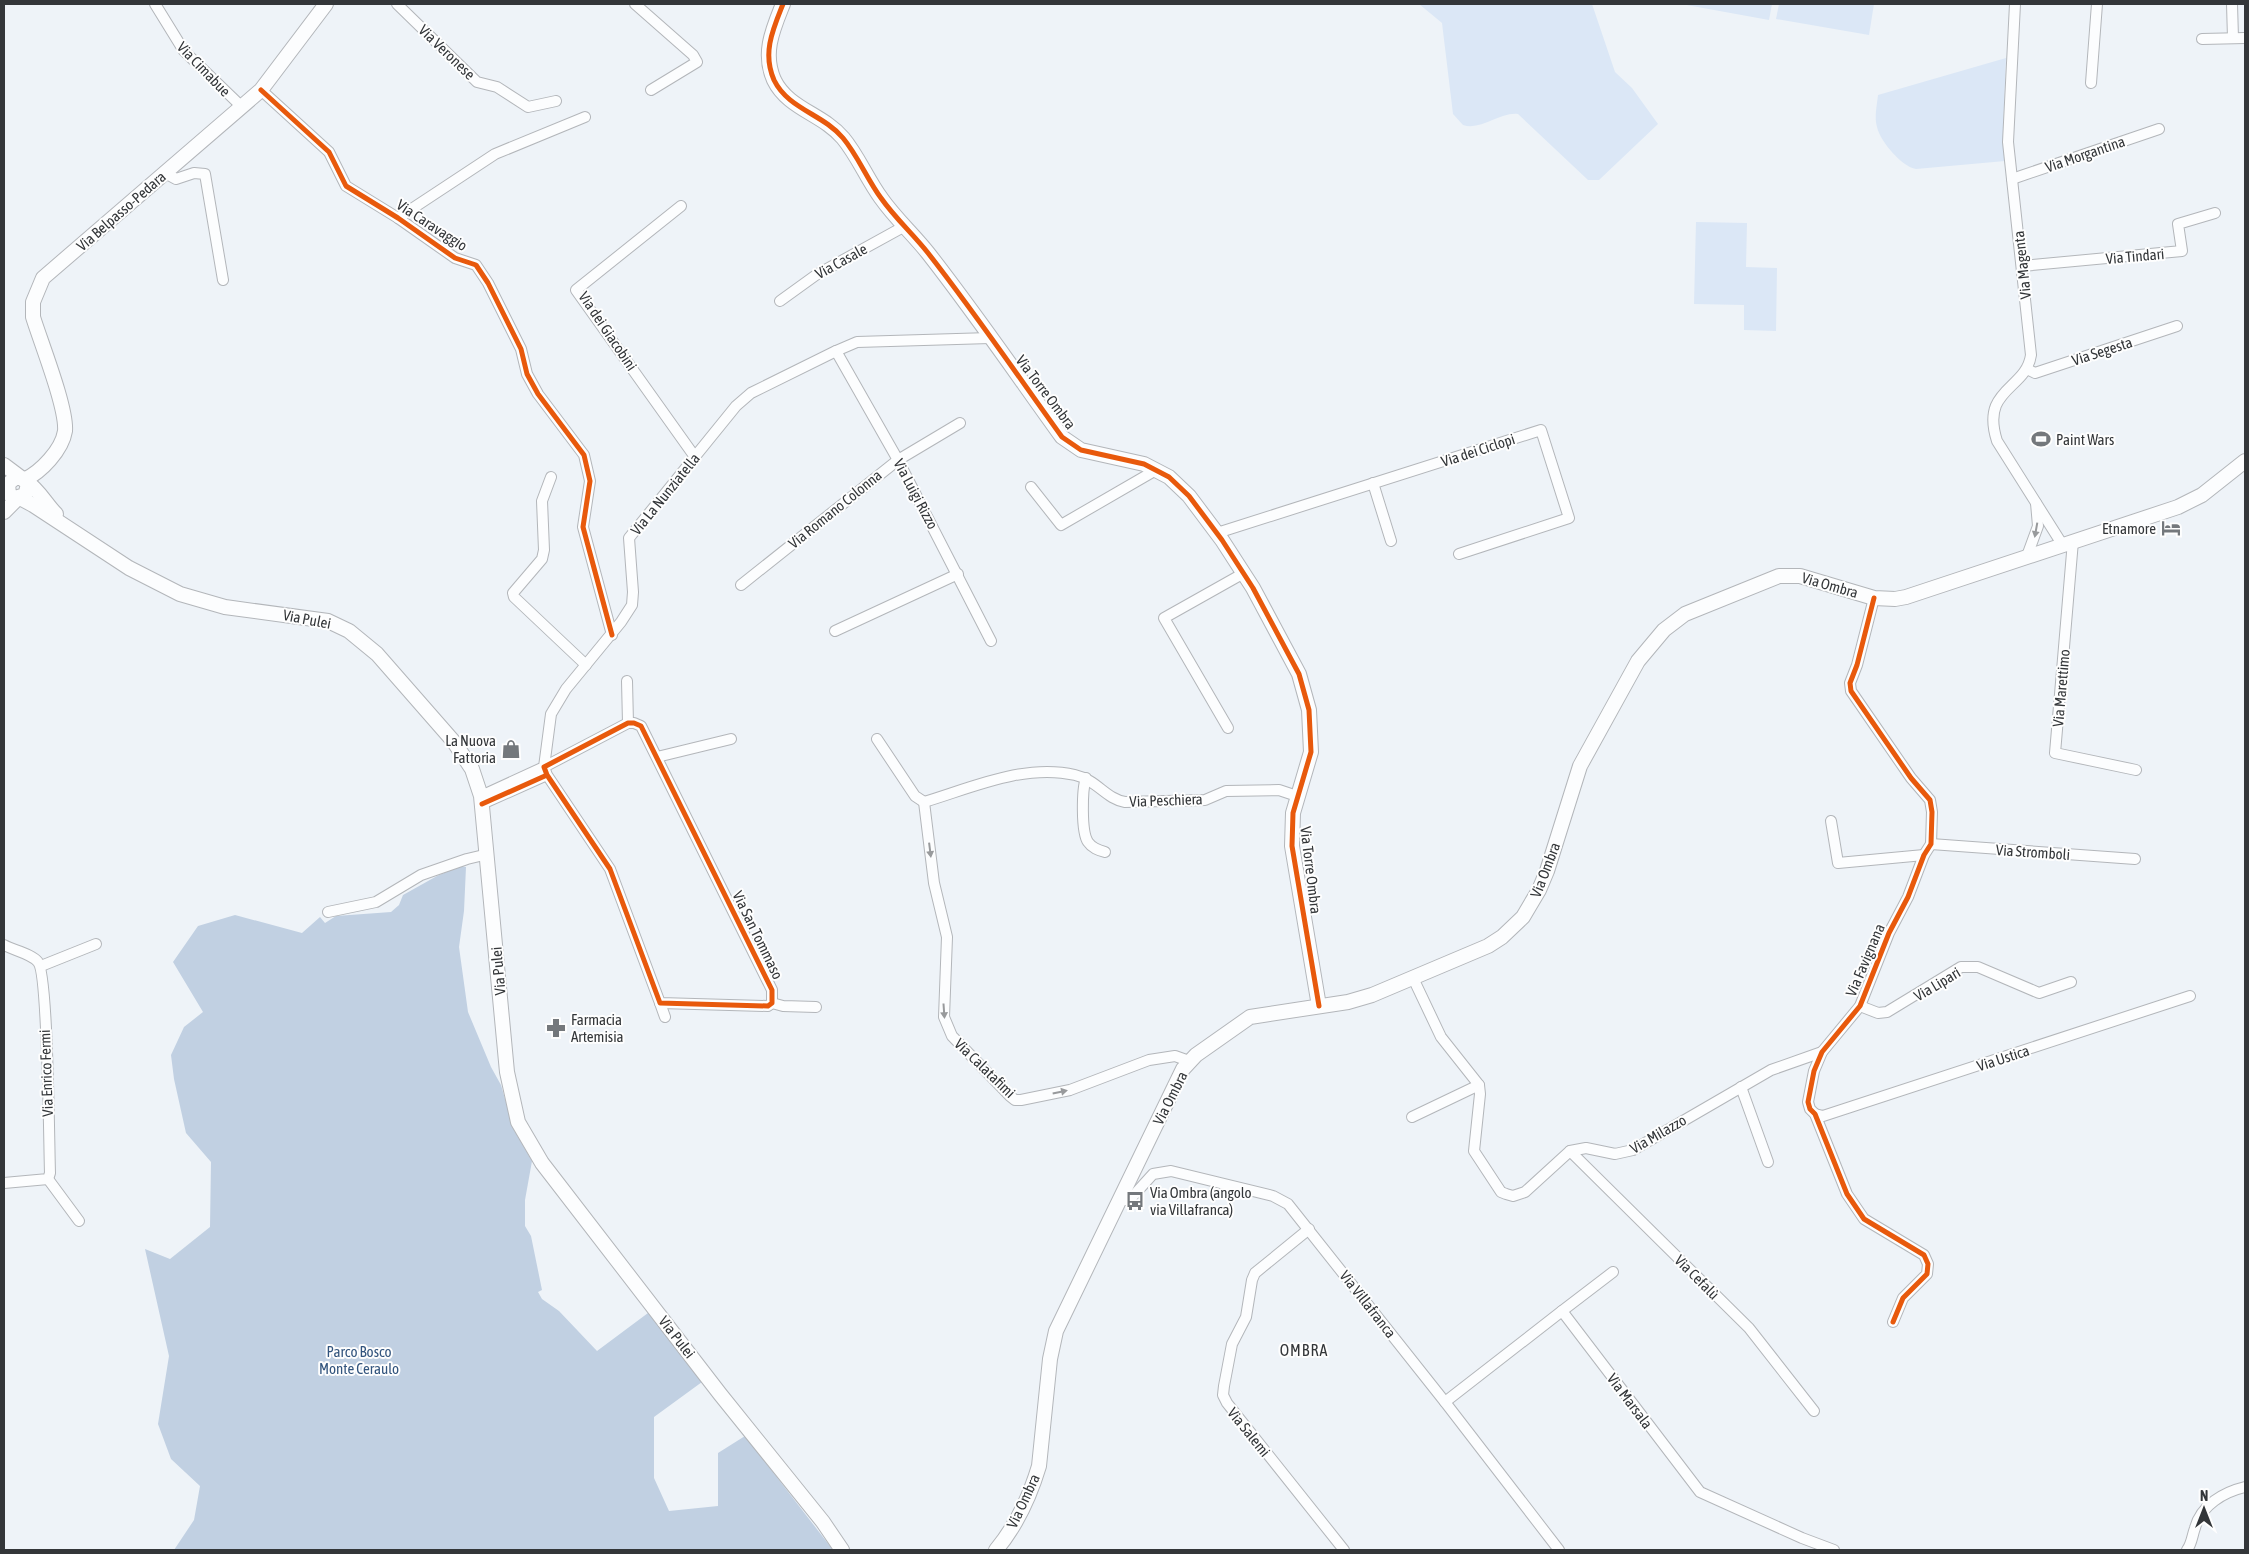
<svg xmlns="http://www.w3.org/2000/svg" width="2249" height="1554" font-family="'Asap Condensed',sans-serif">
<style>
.green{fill:#dbe7f6}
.forest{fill:#c1d0e2}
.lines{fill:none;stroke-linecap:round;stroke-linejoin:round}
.street-casing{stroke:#b3b6ba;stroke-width:12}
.secondary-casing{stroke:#b3b6ba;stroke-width:16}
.street{stroke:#fcfdfe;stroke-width:10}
.secondary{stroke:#fcfdfe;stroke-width:14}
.cycleway-casing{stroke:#fefefe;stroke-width:8}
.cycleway{stroke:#e8590c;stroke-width:5}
.oneway{fill:#989a9c}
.labels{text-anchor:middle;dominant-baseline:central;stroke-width:4;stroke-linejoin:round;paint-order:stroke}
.street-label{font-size:15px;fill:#333639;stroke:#fefefe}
.poi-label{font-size:15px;fill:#333639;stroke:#fefefe;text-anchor:start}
.park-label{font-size:15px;fill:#32547d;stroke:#fefefe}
.neighbourhood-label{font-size:16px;letter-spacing:1px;fill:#333639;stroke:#fefefe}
</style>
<rect width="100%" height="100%" fill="#eef3f8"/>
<!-- green -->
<g class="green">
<path d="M1419,4h173l23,68 17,16 26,36 -59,56h-11l-70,-66c-19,-2 -37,17 -55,11l-10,-11 -11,-91z"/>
<polygon points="1681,4 1772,4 1769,20"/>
<polygon points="1779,4 1874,4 1869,35 1776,19"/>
<path d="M2006,58l-3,69 2,34 -89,8c-14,-2 -36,-28 -39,-42 -3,-10 0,-22 1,-32z"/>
<polygon points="1696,222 1747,223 1746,267 1777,268 1776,331 1744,330 1744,305 1694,304"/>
</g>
<!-- forest -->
<polygon class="forest" points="461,866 466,867 464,911 459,947 468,1012 491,1067 501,1085 514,1130 532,1161 525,1200 525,1226 531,1236 542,1290 538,1292 542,1299 559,1311 597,1351 648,1313 702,1382 654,1417 654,1478 669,1511 718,1506 718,1453 745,1436 833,1550 174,1550 194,1520 200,1486 171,1459 158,1424 169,1356 145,1249 170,1259 210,1227 211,1162 186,1133 174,1079 171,1055 184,1027 203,1012 173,962 198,926 235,915 302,933 320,917 325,923 336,916 391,912 399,905 403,895 437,876"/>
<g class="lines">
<!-- street casing -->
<g class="street-casing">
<g id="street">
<polyline points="155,4 184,51 241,106"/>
<polyline points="397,4 477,82 497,87 528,107 556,101"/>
<polyline points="635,4 693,55 697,62 651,90"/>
<path d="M2015,4l-7,138 23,213c-5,35 -51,33 -34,86l65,103"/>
<polyline points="2232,4 2233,38"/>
<polyline points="2202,39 2245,38"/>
<polyline points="2091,83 2097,4"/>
<polyline points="261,90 329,152 346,186 398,218 455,258 476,265 488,283 521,349 527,374 538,394 584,455 590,481 583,527 612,635"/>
<polyline points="165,173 176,179 194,173 205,174 223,280"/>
<polyline points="2012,179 2159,129"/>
<polyline points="681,206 576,290 695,457"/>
<polyline points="398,218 495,154 585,117"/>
<polyline points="2022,266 2182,251 2178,224 2215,213"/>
<polyline points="780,301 816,275 905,226"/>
<polyline points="836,351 898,460 991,641"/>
<polyline points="2027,369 2035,373 2177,326"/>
<polyline points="551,477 542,501 544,550 542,559 513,593 514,597 586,665"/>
<polyline points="1373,483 1391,541"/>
<polyline points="1031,487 1061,525 1156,470"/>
<polyline points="1217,533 1541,430 1569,518 1459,554"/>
<polyline points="2073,541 2055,753 2136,770"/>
<polyline points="2027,556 2038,526 2036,503"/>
<polyline points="741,585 898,460 960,423"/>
<polyline points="1874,598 1857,665 1850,683 1851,691 1911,778 1930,800 1932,812 1931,844 1924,855 1908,897 1889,933 1860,1006 1822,1052 1814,1071 1808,1102 1810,1109 1815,1114 1847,1194 1864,1219 1924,1255 1928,1264 1927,1274 1903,1298 1893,1322"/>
<polyline points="835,631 958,574"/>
<polyline points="627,681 628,723"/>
<polyline points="1228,728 1164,618 1244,573"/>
<polyline points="877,739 915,796 924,802"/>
<polyline points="657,757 731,739"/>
<path d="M1086,778c-4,11 -5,54 2,64 4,6 10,8 17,10"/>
<polyline points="481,796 544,767 551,714 566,689 621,622 632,605 633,592 629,538 736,406 751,393 836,351 857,342 990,338"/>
<polyline points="924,802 934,883 947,937 944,1017 952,1036 1010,1096 1015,1100 1021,1100 1070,1090 1149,1060 1175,1056 1189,1061"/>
<path d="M924,802c47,-14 101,-39 151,-27 22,5 31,24 50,27l80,-2 21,-9 53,-1 18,6"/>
<polyline points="482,804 547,775 544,767 628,723 634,723 641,726 772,990 772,1003 768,1006 660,1003 610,869 547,775"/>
<polyline points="1831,821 1838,863 1924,855"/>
<polyline points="1931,844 2135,859"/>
<polyline points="328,912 376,902 421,875 467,859 488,854"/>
<path d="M4,945c9,5 28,9 34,17 10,12 11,183 12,211l-2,6 -44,4"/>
<polyline points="41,966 96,944"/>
<polyline points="1413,978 1441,1037 1479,1085 1480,1094 1474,1151 1501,1192 1506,1194 1513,1196 1525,1192 1570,1151 1586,1148 1615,1154 1633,1150 1771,1070 1822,1052"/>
<polyline points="660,1003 665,1017"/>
<polyline points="772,1003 783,1006 816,1007"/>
<polyline points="1860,1006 1878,1013 1887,1012 1961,967 1978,967 2039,993 2071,982"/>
<polyline points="1741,1087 1768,1162"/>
<polyline points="1815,1114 1823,1116 2190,996"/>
<polyline points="1412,1117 1479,1085"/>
<polyline points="1570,1151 1749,1328 1814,1411"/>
<polyline points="48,1179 79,1221"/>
<polyline points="1120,1199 1125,1200 1133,1196 1153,1174 1171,1171 1273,1196 1288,1204 1445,1402 1559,1550"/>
<polyline points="1309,1229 1255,1273 1252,1280 1246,1317 1232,1344 1224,1386 1223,1395 1227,1403 1344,1550"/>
<polyline points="1562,1311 1613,1272"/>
<polyline points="1445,1402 1562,1311 1700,1492 1802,1538 1834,1550"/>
<path d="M2187,1550c5,-7 5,-14 8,-22 6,-23 29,-36 50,-41"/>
</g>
</g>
<!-- secondary casing -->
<g class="secondary-casing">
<g id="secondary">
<path d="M783,4c-10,25 -21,49 -9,76 14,29 49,34 69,58 15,18 24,41 38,60 14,20 32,36 47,55 47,60 90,123 134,184l19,13 63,14 25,13 20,19 33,44 31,48 46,86 10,36 2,42 -18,61 -1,33 27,160"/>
<polyline points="4,465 24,480 28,485 25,495 15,498 9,494 8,484 15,478 22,478"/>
<path d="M24,480c17,-8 38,-30 41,-49 2,-23 -24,-88 -32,-114v-15l10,-24 218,-188 65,-86"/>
<path d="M27,482c12,8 19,22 29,32"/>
<polyline points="20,498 33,505 129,568 180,594 225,607 328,621 349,631 377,654 454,742 472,769 481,796 507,1072 518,1122 542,1163 720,1394 823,1522 842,1550"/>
<polyline points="4,512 18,498"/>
<path d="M996,1550c20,-24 34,-54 43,-84l11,-107 6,-28 127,-262 13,-14 54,-38 98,-15 24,-7 116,-49 14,-9 21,-20 16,-27 8,-19 33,-105 58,-105 26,-31 21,-16 94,-38h21l74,22 21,1 11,-2 272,-90 24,-12 43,-34"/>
</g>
</g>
<!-- street -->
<use href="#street" class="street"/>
<!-- secondary -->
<use href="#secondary" class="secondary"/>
<!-- cycleway casing -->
<g class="cycleway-casing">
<g id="cycleway">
<path d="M783,4c-10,25 -21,49 -9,76 14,29 49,34 69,58 15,18 24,41 38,60 14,20 32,36 47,55 47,60 90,123 134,184l19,13 63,14 25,13 20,19 33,44 31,48 46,86 10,36 2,42 -18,61 -1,33 27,160"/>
<polyline points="261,90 329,152 346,186 398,218 455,258 476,265 488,283 521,349 527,374 538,394 584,455 590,481 583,527 612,635"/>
<polyline points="1874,598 1857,665 1850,683 1851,691 1911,778 1930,800 1932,812 1931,844 1924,855 1908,897 1889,933 1860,1006 1822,1052 1814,1071 1808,1102 1810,1109 1815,1114 1847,1194 1864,1219 1924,1255 1928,1264 1927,1274 1903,1298 1893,1322"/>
<polyline points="482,804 547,775 544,767 628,723 634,723 641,726 772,990 772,1003 768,1006 660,1003 610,869 547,775"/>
</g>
</g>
<!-- cycleway -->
<use href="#cycleway" class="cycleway"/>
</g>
<!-- one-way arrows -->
<defs><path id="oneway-solid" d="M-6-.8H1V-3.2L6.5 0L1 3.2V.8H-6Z" transform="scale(1.25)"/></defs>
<g class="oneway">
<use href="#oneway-solid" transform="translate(2036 530) rotate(100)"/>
<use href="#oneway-solid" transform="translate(930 850) rotate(83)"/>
<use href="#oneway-solid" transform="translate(944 1011) rotate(86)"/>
<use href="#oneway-solid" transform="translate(1060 1092) rotate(-12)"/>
</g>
<!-- icons -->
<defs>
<g id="stadium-bare" transform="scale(1.5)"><path d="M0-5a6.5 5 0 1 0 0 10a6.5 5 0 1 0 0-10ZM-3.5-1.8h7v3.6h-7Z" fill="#74787c" stroke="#fefefe" stroke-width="2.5" paint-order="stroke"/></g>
<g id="hotel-bare" transform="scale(1.5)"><path d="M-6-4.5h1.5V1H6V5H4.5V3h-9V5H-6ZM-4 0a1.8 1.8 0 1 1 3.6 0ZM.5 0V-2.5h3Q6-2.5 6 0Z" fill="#74787c" stroke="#fefefe" stroke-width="2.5" paint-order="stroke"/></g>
<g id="shop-bare" transform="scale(1.5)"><path d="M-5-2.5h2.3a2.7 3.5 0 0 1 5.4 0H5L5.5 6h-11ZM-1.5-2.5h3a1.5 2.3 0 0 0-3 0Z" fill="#74787c" stroke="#fefefe" stroke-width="2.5" paint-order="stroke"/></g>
<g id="pharmacy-bare" transform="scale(1.5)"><path d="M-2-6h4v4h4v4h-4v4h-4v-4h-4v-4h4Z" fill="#74787c" stroke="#fefefe" stroke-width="2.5" paint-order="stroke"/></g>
<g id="bus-bare" transform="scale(1.5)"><path d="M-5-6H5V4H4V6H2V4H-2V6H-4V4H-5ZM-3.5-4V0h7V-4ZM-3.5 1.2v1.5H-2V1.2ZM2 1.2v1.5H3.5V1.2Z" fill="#74787c" stroke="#fefefe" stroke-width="2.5" paint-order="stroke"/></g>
</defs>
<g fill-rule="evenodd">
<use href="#stadium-bare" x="2041" y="439"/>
<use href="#hotel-bare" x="2171" y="528"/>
<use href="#shop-bare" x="511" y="749"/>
<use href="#pharmacy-bare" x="556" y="1028"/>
<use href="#bus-bare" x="1135" y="1201"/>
</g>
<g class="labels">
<!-- street labels -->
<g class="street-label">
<text transform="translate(447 52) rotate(44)">Via Veronese</text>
<text transform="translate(204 69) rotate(46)">Via Cimabue</text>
<text transform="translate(2085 154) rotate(-19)">Via Morgantina</text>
<text transform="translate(121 211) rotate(-41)">Via Belpasso-Pedara</text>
<text transform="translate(432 225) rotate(33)">Via Caravaggio</text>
<text transform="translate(2135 256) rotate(-5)">Via Tindari</text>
<text transform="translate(841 261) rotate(-29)">Via Casale</text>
<text transform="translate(2022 265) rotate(-96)">Via Magenta</text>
<text transform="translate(608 331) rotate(56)">Via dei Giacobini</text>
<text transform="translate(2102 351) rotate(-18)">Via Segesta</text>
<text transform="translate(1046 392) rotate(53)">Via Torre Ombra</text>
<text transform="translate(1478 450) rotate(-18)">Via dei Ciclopi</text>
<text transform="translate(665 494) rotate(-51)">Via La Nunziatella</text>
<text transform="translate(916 494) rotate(62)">Via Luigi Rizzo</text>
<text transform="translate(835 509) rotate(-39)">Via Romano Colonna</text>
<text transform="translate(1830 585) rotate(16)">Via Ombra</text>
<text transform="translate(307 619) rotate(11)">Via Pulei</text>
<text transform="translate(2061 688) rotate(-85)">Via Marettimo</text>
<text transform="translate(1166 800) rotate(-2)">Via Peschiera</text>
<text transform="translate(2033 852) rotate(4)">Via Stromboli</text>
<text transform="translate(1311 870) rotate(83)">Via Torre Ombra</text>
<text transform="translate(1545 870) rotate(-69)">Via Ombra</text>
<text transform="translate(758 935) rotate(64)">Via San Tommaso</text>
<text transform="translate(1865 960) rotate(-67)">Via Favignana</text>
<text transform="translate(498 971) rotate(-95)">Via Pulei</text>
<text transform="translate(1937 984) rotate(-31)">Via Lipari</text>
<text transform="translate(2003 1058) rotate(-18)">Via Ustica</text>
<text transform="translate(985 1068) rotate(44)">Via Calatafimi</text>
<text transform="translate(46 1073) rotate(-92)">Via Enrico Fermi</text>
<text transform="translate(1170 1098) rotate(-63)">Via Ombra</text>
<text transform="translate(1658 1134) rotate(-30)">Via Milazzo</text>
<text transform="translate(1697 1277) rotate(45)">Via Cefalù</text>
<text transform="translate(1368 1304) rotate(52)">Via Villafranca</text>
<text transform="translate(677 1337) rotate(52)">Via Pulei</text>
<text transform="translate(1630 1401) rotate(53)">Via Marsala</text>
<text transform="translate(1249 1432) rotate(51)">Via Salemi</text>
<text transform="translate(1023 1501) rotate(-65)">Via Ombra</text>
</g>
<!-- poi labels -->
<g class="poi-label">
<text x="2056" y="439">Paint Wars</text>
<text x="2156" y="528" text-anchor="end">Etnamore</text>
<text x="496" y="740" text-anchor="end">La Nuova<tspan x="496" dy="17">Fattoria</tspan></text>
<text x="571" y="1019">Farmacia<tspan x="571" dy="17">Artemisia</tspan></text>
<text x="1150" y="1192">Via Ombra (angolo<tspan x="1150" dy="17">via Villafranca)</tspan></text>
</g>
<!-- park labels -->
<g class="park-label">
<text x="359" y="1351">Parco Bosco<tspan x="359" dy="17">Monte Ceraulo</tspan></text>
</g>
<!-- neighbourhood labels -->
<g class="neighbourhood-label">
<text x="1304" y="1350">OMBRA</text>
</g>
</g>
<!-- border -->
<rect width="2249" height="1554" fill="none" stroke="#333639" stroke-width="10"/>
<!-- north arrow -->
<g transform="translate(2204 1509)" stroke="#fefefe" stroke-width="4" paint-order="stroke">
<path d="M0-4L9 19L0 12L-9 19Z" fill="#333639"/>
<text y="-8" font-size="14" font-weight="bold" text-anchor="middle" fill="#333639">N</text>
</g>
</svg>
